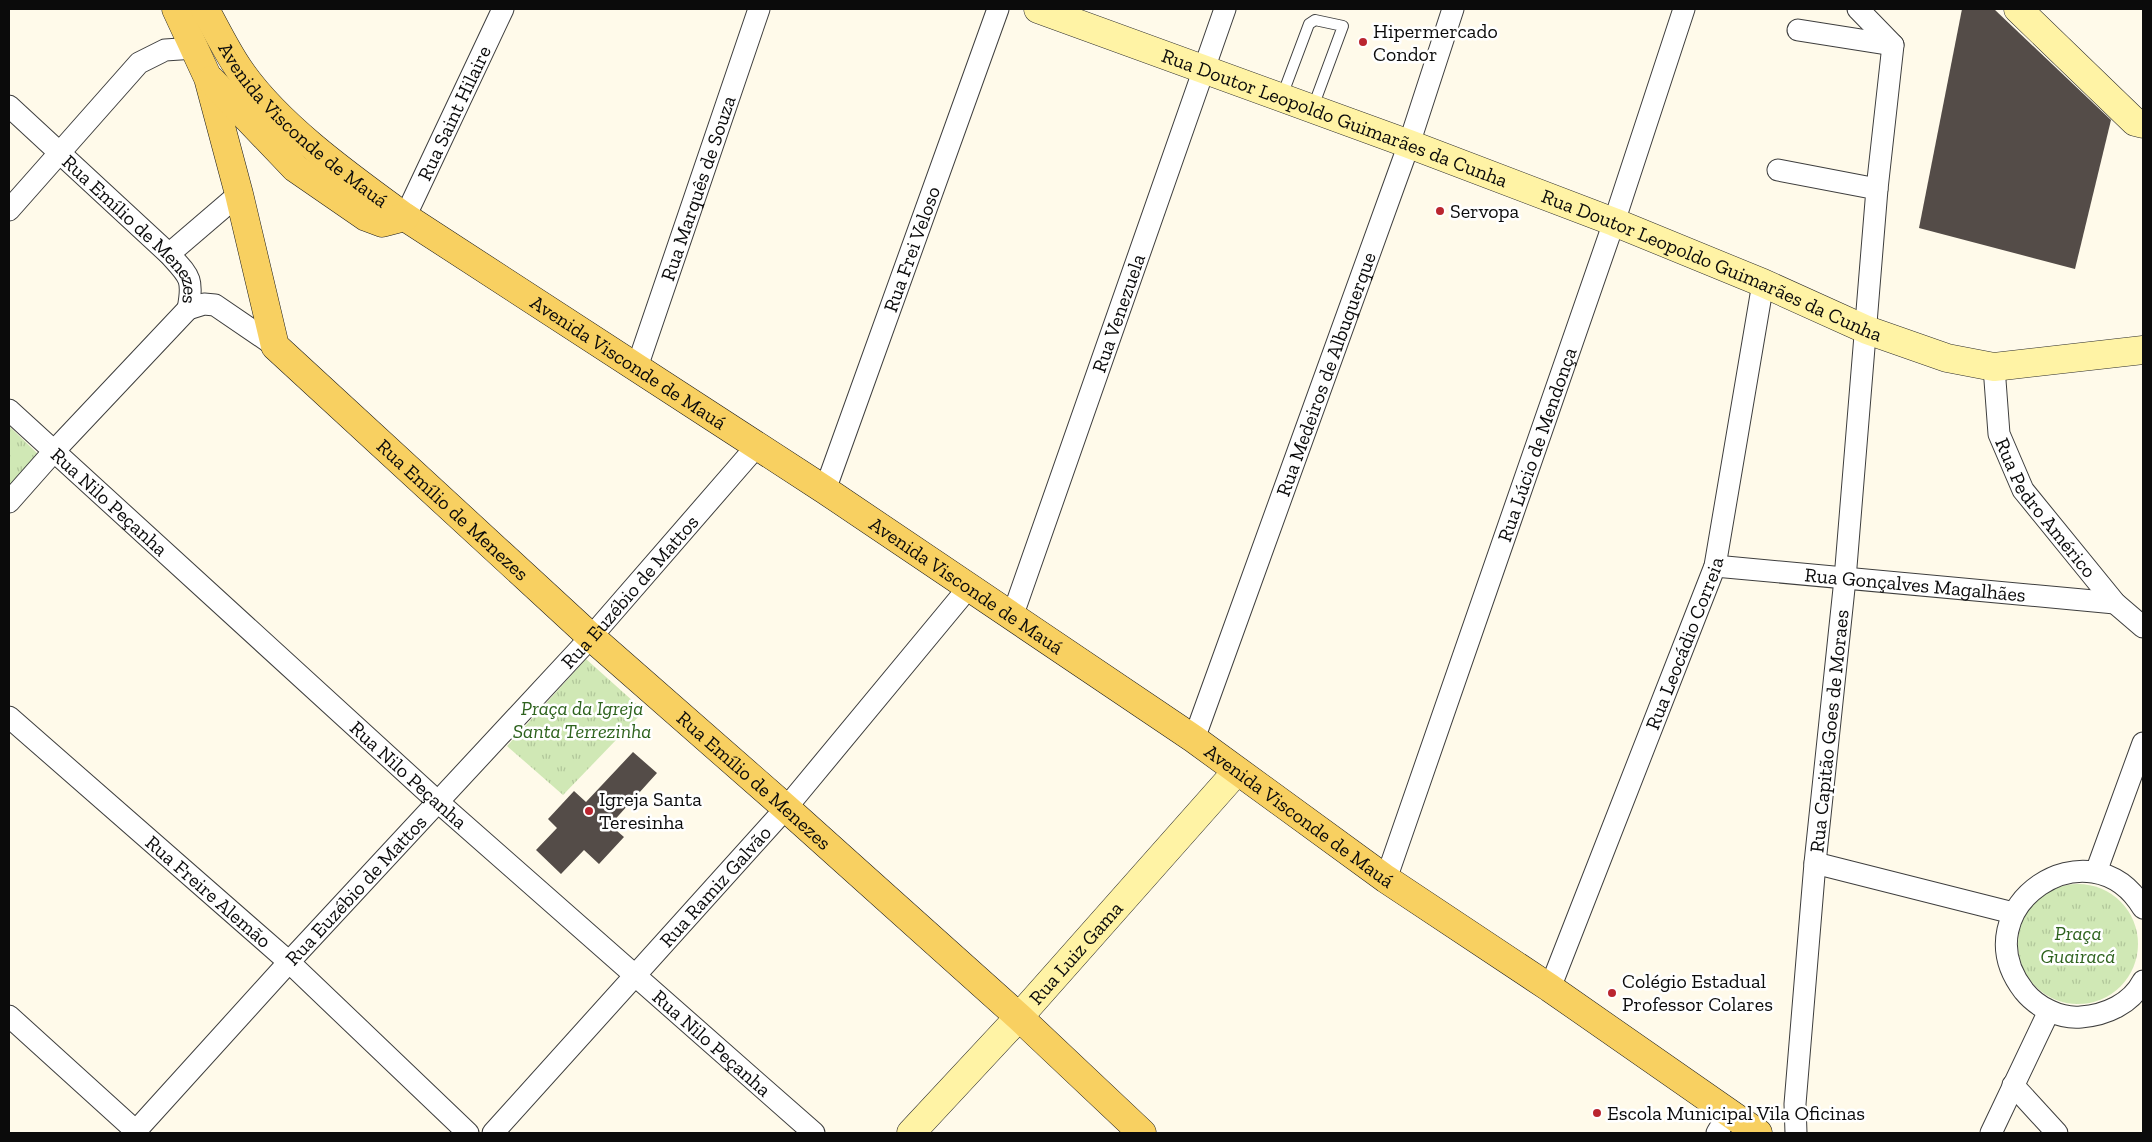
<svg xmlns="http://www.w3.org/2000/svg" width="2152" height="1142" font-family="'Zilla Slab',serif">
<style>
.grass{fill:url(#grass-tufts)}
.building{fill:#544c48}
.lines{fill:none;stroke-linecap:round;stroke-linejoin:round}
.lane-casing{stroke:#3e3e3e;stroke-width:12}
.street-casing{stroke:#3e3e3e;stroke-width:23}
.secondary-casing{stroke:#2d2d2d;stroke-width:29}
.primary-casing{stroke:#1c1c1c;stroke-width:29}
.lane{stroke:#fff;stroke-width:10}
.street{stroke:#fff;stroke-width:21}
.secondary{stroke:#fff3a5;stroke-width:28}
.primary{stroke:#f8d061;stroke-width:28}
.poi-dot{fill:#ba252f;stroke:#fff;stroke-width:2}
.labels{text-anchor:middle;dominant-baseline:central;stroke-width:5;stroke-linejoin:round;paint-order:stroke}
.poi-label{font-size:20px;fill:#0b0b0b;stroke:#fff;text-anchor:start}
.street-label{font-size:20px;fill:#0b0b0b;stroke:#fff}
.park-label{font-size:20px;font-style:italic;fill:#2d621d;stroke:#fff}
</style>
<defs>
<pattern id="grass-tufts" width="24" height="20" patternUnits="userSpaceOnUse" patternTransform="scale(1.25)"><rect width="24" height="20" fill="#d0e8b5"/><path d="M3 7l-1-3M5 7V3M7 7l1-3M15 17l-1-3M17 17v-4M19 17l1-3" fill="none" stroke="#b1c69a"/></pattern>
</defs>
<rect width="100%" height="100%" fill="#fffaea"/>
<!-- grass -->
<g class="grass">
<polygon points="9,426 39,455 9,487"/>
<polygon points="586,659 644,711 563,795 507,746"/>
<circle cx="2078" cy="944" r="60"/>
</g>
<!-- building -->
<g class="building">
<polygon points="1962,9 1994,9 2111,120 2075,269 1919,228"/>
<polygon points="633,752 657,773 610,825 624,837 599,864 584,850 561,874 536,850 557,828 548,819 574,791 586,802"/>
</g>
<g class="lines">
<!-- lane casing -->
<g class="lane-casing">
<polyline id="lane" points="1282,96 1309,24 1315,20 1343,26 1313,107"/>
</g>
<!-- street casing -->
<g class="street-casing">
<g id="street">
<polyline points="1858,9 1893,45 1877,189"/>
<polyline points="1798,30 1893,45"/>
<path id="s1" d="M9,106l160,148c20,22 25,24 19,55"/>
<polyline points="1778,170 1877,189 1845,579 1815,863 1795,1104 1796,1133"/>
<polyline points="9,210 139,63 165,50 195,48"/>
<path id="s2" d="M405,217l98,-208"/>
<polyline points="169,254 239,194"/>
<polyline points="188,309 204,304 215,305 275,346"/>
<path id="s3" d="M637,367l122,-358"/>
<path id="s4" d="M1994,367l5,67 24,56 92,113 28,24"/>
<path id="s5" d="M9,410l428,391 377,332"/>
<path id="s6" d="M825,490l173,-481"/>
<polyline points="9,502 55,450 188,309"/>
<path id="s7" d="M1715,566l400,37"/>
<path id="s8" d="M1012,617l213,-608"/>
<path id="s9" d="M9,717l280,245 179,171"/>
<path id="s10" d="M1194,739l215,-595 44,-135"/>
<polyline points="1815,863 2013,913"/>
<polyline points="2096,872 2143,743"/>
<path id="s11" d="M1386,879l228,-657 70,-213"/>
<path d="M2143,908c-52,-88 -184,-1 -119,83 13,16 36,28 57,26 25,-2 50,-13 62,-36"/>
<path id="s12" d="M1550,988l165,-422 48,-283"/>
<polyline points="9,1016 138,1133"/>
<polyline points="2013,1085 2057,1133"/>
<path id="s13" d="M134,1133l155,-171 302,-325 165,-190"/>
<path id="s14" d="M493,1133l293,-325 183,-221"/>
<polyline points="1717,1133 1729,1113"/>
<polyline points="1991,1133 2049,1011"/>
</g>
</g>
<!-- secondary casing -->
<g class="secondary-casing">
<g id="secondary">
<path id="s15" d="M1038,9l371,135 205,78 149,61 104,47 80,28 47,9 149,-17"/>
<polyline points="2018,9 2135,122 2143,124"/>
<path id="s16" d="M911,1133l108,-116 218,-246"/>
</g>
</g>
<!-- primary casing -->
<g class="primary-casing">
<g id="primary">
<path id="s17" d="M176,9l32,69 31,116 36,152 316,291 195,171 233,209 123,116"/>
<path id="s18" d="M205,9c11,20 21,41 34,60 38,56 111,108 166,148l420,273 369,249 192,140 164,109 208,145"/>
<polyline points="211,80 295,168 366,217 382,223 405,217"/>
</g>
</g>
<!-- lane -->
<use href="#lane" class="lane"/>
<!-- street -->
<use href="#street" class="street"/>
<!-- secondary -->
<use href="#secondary" class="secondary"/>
<!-- primary -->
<use href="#primary" class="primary"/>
</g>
<!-- markers -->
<g class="poi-dot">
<circle cx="1363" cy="42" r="5"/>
<circle cx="1440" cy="211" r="5"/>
<circle cx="589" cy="811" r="5"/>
<circle cx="1612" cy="993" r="5"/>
<circle cx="1597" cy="1113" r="5"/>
</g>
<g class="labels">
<!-- poi labels -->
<g class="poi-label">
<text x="1373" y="31">Hipermercado<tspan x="1373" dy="23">Condor</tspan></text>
<text x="1450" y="211">Servopa</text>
<text x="599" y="799">Igreja Santa<tspan x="599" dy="23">Teresinha</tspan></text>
<text x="1622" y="981">Colégio Estadual<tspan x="1622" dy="23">Professor Colares</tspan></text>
<text x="1607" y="1113">Escola Municipal Vila Oficinas</text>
</g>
<!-- street labels -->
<g class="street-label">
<text stroke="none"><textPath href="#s2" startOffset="115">Rua Saint Hilaire</textPath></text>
<text stroke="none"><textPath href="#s15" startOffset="316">Rua Doutor Leopoldo Guimarães da Cunha</textPath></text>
<text stroke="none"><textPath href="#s18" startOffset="154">Avenida Visconde de Mauá</textPath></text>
<text stroke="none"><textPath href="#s3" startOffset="189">Rua Marquês de Souza</textPath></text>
<text stroke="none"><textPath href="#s1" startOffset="176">Rua Emílio de Menezes</textPath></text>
<text stroke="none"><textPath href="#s6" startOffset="256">Rua Frei Veloso</textPath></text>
<text stroke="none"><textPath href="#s15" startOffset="721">Rua Doutor Leopoldo Guimarães da Cunha</textPath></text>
<text stroke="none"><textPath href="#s8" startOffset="322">Rua Venezuela</textPath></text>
<text stroke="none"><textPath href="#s18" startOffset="559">Avenida Visconde de Mauá</textPath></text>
<text stroke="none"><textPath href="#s10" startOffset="388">Rua Medeiros de Albuquerque</textPath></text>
<text stroke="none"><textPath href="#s11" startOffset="460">Rua Lúcio de Mendonça</textPath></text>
<text stroke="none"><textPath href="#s5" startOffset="136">Rua Nilo Peçanha</textPath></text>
<text stroke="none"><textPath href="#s4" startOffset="155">Rua Pedro Américo</textPath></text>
<text stroke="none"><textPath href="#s17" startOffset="594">Rua Emílio de Menezes</textPath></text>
<text stroke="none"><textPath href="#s18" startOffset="964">Avenida Visconde de Mauá</textPath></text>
<text stroke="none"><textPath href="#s7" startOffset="201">Rua Gonçalves Magalhães</textPath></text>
<text stroke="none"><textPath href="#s13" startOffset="734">Rua Euzébio de Mattos</textPath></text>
<text stroke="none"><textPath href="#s12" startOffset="370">Rua Leocádio Correia</textPath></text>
<text transform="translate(1829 731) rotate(-84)">Rua Capitão Goes de Moraes</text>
<text stroke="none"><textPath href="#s5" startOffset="541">Rua Nilo Peçanha</textPath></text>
<text stroke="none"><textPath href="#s17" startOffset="999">Rua Emílio de Menezes</textPath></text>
<text stroke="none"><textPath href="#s18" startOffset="1369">Avenida Visconde de Mauá</textPath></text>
<text stroke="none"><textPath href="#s14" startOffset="332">Rua Ramiz Galvão</textPath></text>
<text stroke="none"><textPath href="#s13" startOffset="329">Rua Euzébio de Mattos</textPath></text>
<text stroke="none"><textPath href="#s9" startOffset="265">Rua Freire Alemão</textPath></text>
<text stroke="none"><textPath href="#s16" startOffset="244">Rua Luiz Gama</textPath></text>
<text stroke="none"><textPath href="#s5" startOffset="946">Rua Nilo Peçanha</textPath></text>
</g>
<!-- park labels -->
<g class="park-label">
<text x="582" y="708">Praça da Igreja<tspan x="582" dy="23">Santa Terrezinha</tspan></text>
<text x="2078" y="933">Praça<tspan x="2078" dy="23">Guairacá</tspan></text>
</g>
</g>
<!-- border -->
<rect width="2152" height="1142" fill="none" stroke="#0b0b0b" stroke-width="20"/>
</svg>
